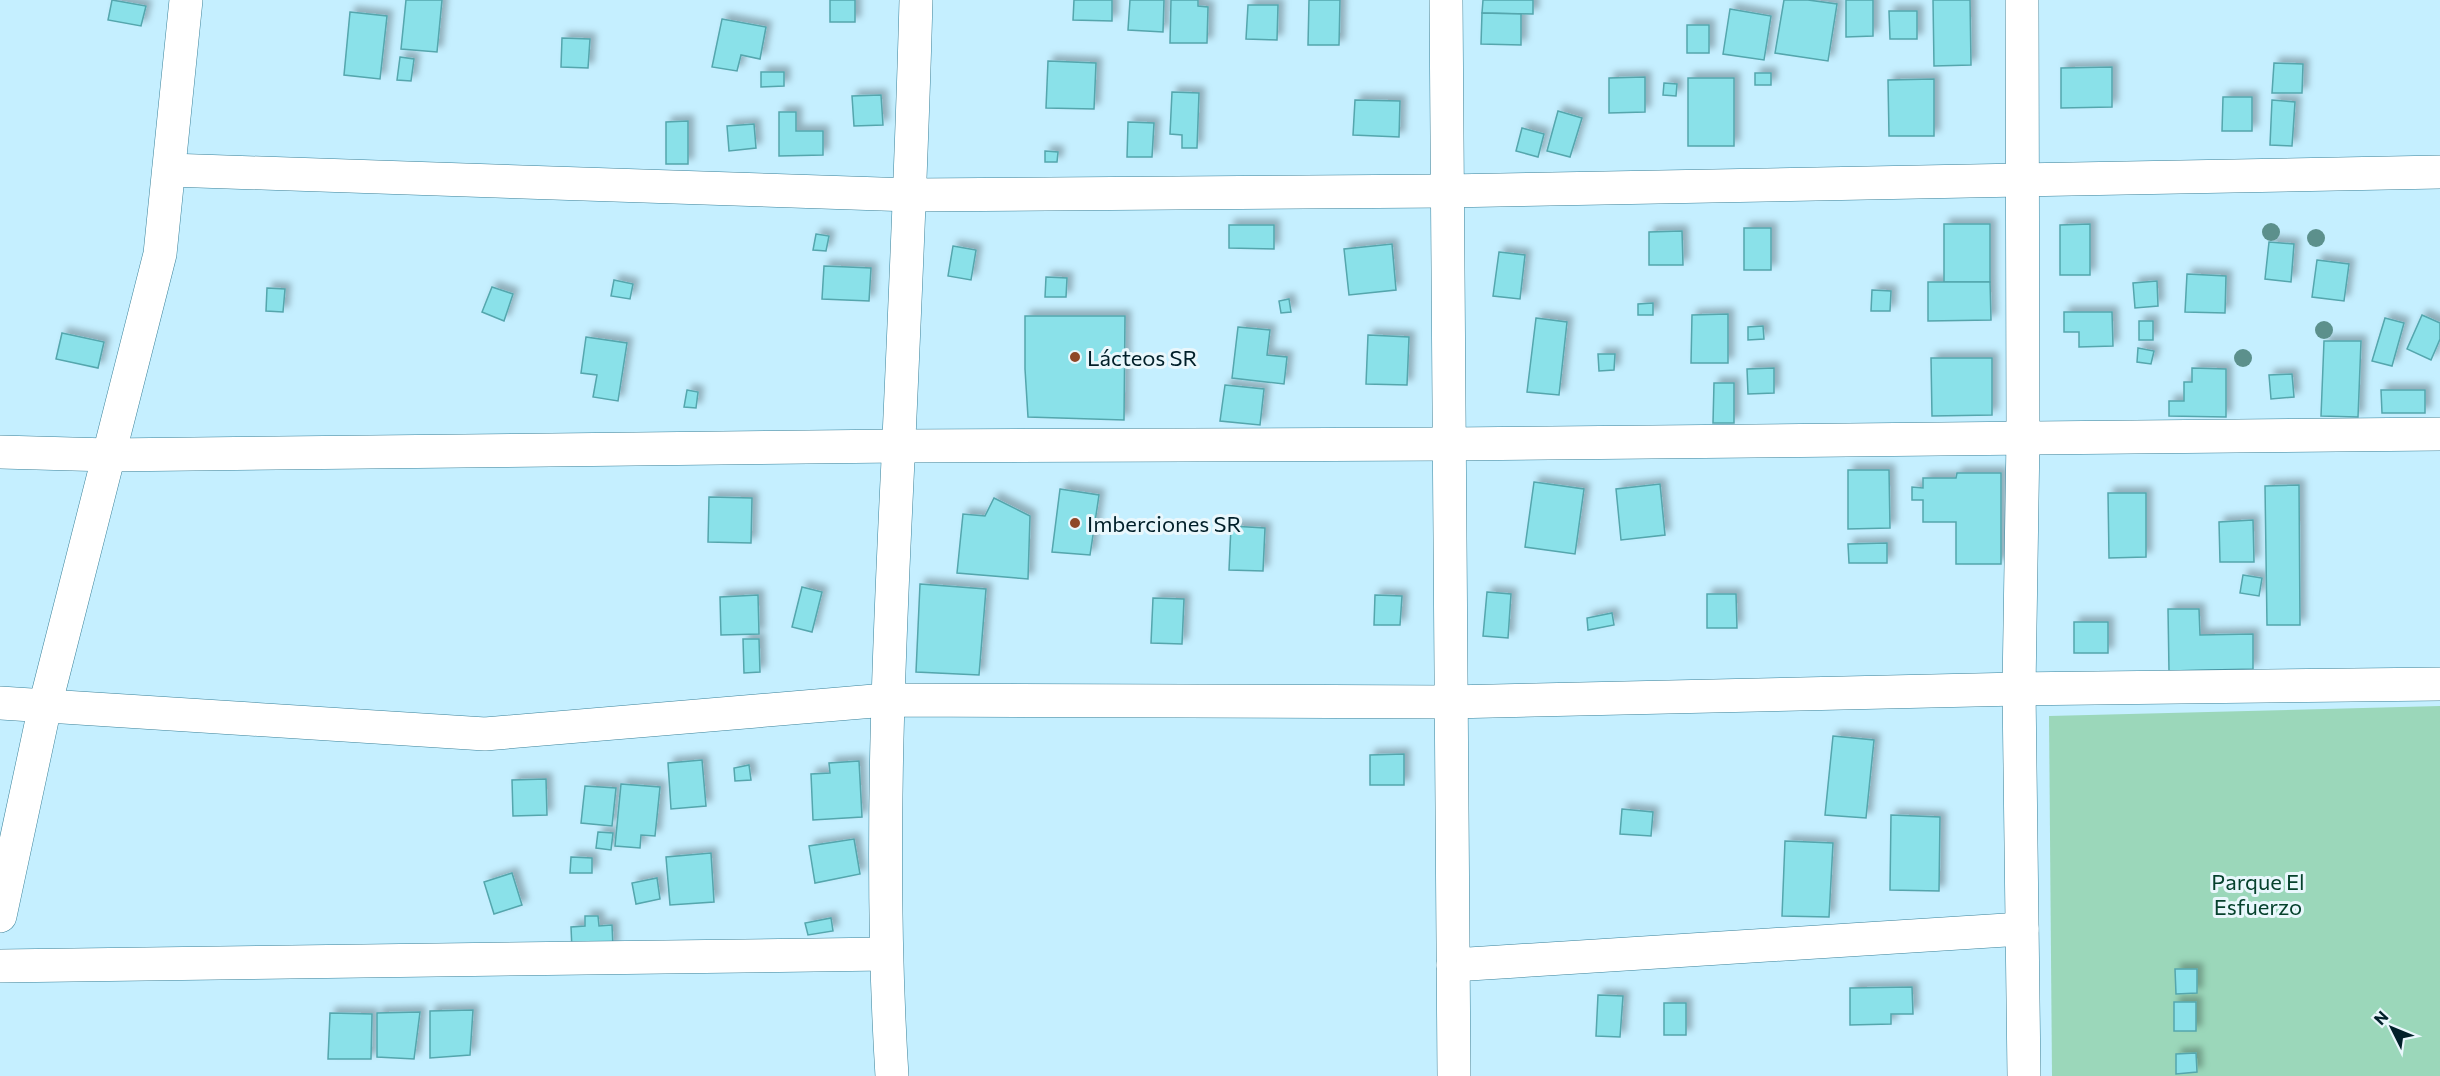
<svg xmlns="http://www.w3.org/2000/svg" width="2440" height="1076" font-family="Commissioner,sans-serif">
<style>
.green{fill:#9bd7ba}
.building{fill:#8ae1e9;stroke:#54a6ad;stroke-width:1.5;filter:url(#shadow)}
.lines{fill:none;stroke-linecap:round;stroke-linejoin:round}
.minor-casing{stroke:#3a829a;stroke-width:34}
.minor{stroke:#fff;stroke-width:33}
.tree{fill:#5c908c}
.poi-dot{fill:#8f4727;stroke:#e9f7fc;stroke-width:2}
.labels{text-anchor:middle;dominant-baseline:central;stroke-width:6;stroke-linejoin:round;paint-order:stroke}
.poi-label{font-size:22px;fill:#011f29;stroke:#e9f7fc;text-anchor:start}
.park-label{font-size:22px;fill:#06422d;stroke:#e9f7fc}
</style>
<defs>
<filter id="shadow"><feDropShadow dx="5.5" dy="-5.5" stdDeviation="3" flood-color="#0004"/></filter>
</defs>
<rect width="100%" height="100%" fill="#c5efff"/>
<!-- green -->
<polygon class="green" points="2440,706 2440,1076 2052,1076 2049,716"/>
<!-- building -->
<g class="building">
<polygon points="112,0 146,6 141,26 108,20"/>
<polygon points="406,0 442,0 437,52 401,49"/>
<rect x="830" y="0" width="25" height="22"/>
<polygon points="1074,0 1112,0 1112,21 1073,20"/>
<polygon points="1130,0 1164,0 1163,32 1128,30"/>
<polygon points="1171,0 1198,0 1198,6 1208,7 1207,43 1170,43"/>
<polygon points="1309,0 1340,0 1339,45 1308,45"/>
<polygon points="1483,0 1533,0 1533,14 1482,13"/>
<polygon points="1784,0 1808,0 1837,4 1828,61 1775,53"/>
<polygon points="1846,0 1873,0 1873,36 1846,37"/>
<polygon points="1933,0 1970,0 1971,65 1934,66"/>
<polygon points="1248,5 1278,5 1277,40 1246,39"/>
<polygon points="1730,9 1771,16 1764,60 1723,54"/>
<polygon points="1889,11 1917,11 1917,39 1890,39"/>
<polygon points="350,12 387,16 380,79 344,75"/>
<polygon points="1482,13 1521,14 1521,45 1481,44"/>
<polygon points="722,19 766,27 760,59 741,55 737,71 712,67"/>
<rect x="1687" y="25" width="22" height="28"/>
<polygon points="562,38 590,39 588,68 561,67"/>
<polygon points="400,57 414,59 411,81 397,80"/>
<polygon points="1048,61 1096,63 1094,109 1046,108"/>
<polygon points="2274,63 2303,64 2302,93 2272,93"/>
<polygon points="2112,67 2112,107 2061,108 2061,68"/>
<polygon points="761,72 784,72 784,86 761,87"/>
<rect x="1755" y="73" width="16" height="12"/>
<polygon points="1645,77 1645,112 1609,113 1609,78"/>
<rect x="1688" y="78" width="46" height="68"/>
<polygon points="1934,79 1934,136 1889,136 1888,80"/>
<polygon points="1664,83 1677,84 1676,96 1663,95"/>
<polygon points="1172,92 1199,93 1197,148 1182,148 1182,135 1170,134"/>
<polygon points="881,95 883,125 854,126 852,96"/>
<polygon points="2223,97 2252,97 2252,131 2222,131"/>
<polygon points="1355,100 1400,101 1399,137 1353,135"/>
<polygon points="2272,100 2295,102 2292,146 2270,145"/>
<polygon points="1558,111 1582,118 1570,157 1547,151"/>
<polygon points="779,112 796,112 796,131 823,131 823,155 779,156"/>
<polygon points="688,121 688,164 666,164 666,122"/>
<polygon points="1128,122 1154,123 1152,157 1127,157"/>
<polygon points="754,124 756,148 729,151 727,126"/>
<polygon points="1522,128 1544,134 1538,157 1516,151"/>
<polygon points="1045,151 1058,152 1057,162 1045,162"/>
<rect x="1944" y="224" width="46" height="58"/>
<polygon points="2090,224 2090,275 2060,275 2060,225"/>
<polygon points="1229,225 1274,225 1274,249 1229,248"/>
<rect x="1744" y="228" width="27" height="42"/>
<polygon points="1682,231 1683,265 1649,265 1649,232"/>
<polygon points="816,234 829,236 826,251 813,250"/>
<polygon points="2269,242 2294,244 2291,282 2265,279"/>
<polygon points="1392,244 1396,290 1349,295 1344,249"/>
<polygon points="953,246 976,250 971,280 948,276"/>
<polygon points="1499,252 1525,255 1520,299 1493,296"/>
<polygon points="2317,260 2349,264 2344,301 2312,297"/>
<polygon points="824,266 871,268 869,301 822,299"/>
<polygon points="2187,274 2226,276 2225,313 2185,312"/>
<polygon points="1046,277 1067,278 1066,297 1045,297"/>
<polygon points="614,280 633,284 630,299 611,296"/>
<polygon points="2157,281 2158,306 2135,308 2133,283"/>
<polygon points="1928,282 1990,282 1991,320 1928,321"/>
<polygon points="492,287 513,294 504,321 482,312"/>
<polygon points="267,288 285,289 283,312 266,311"/>
<polygon points="1872,290 1891,291 1890,311 1871,311"/>
<polygon points="1289,299 1291,312 1281,313 1279,301"/>
<polygon points="1653,303 1653,315 1638,315 1638,304"/>
<polygon points="2064,312 2112,312 2113,346 2079,347 2079,332 2064,332"/>
<polygon points="1728,314 1728,363 1691,363 1692,315"/>
<polygon points="2422,315 2440,323 2440,339 2431,360 2407,349"/>
<polygon points="1025,316 1125,316 1124,420 1028,417 1025,369"/>
<polygon points="1536,318 1567,322 1559,395 1527,392"/>
<polygon points="2385,318 2404,323 2392,366 2372,361"/>
<rect x="2139" y="321" width="14" height="19"/>
<polygon points="1763,326 1764,339 1748,340 1748,327"/>
<polygon points="1238,327 1270,330 1267,355 1287,357 1284,384 1232,378"/>
<polygon points="62,333 104,342 98,368 56,359"/>
<polygon points="1368,335 1409,337 1407,385 1366,384"/>
<polygon points="586,337 627,343 618,401 593,397 597,375 581,373"/>
<polygon points="2324,341 2361,341 2358,417 2321,416"/>
<polygon points="2138,348 2154,351 2151,364 2137,362"/>
<polygon points="1598,354 1615,354 1614,370 1599,371"/>
<polygon points="1931,358 1992,358 1992,415 1932,416"/>
<polygon points="1774,368 1774,393 1748,394 1747,369"/>
<polygon points="2192,368 2226,369 2226,417 2169,416 2169,401 2184,401 2184,382 2192,382"/>
<polygon points="2292,374 2294,397 2271,399 2269,375"/>
<polygon points="1714,383 1734,383 1734,423 1713,423"/>
<polygon points="1225,385 1264,389 1260,425 1220,421"/>
<polygon points="687,390 698,392 696,408 684,407"/>
<polygon points="2381,390 2425,390 2425,413 2382,413"/>
<polygon points="1848,470 1889,470 1890,528 1848,529"/>
<polygon points="1957,473 2001,473 2001,564 1956,564 1956,522 1923,522 1923,500 1912,500 1912,487 1923,488 1923,478 1956,478"/>
<polygon points="1534,482 1584,489 1575,554 1525,547"/>
<polygon points="1660,484 1665,535 1621,540 1616,489"/>
<polygon points="2299,485 2300,625 2267,625 2265,486"/>
<polygon points="1060,489 1099,495 1090,555 1052,552"/>
<polygon points="2108,493 2146,493 2146,557 2109,558"/>
<polygon points="709,497 752,498 751,543 708,542"/>
<polygon points="994,498 1030,516 1028,579 957,573 963,514 985,516"/>
<polygon points="2253,520 2254,562 2220,562 2219,522"/>
<polygon points="1231,526 1265,528 1263,571 1229,570"/>
<polygon points="1887,543 1887,563 1849,563 1848,544"/>
<polygon points="2243,575 2262,578 2259,596 2240,593"/>
<polygon points="920,584 986,589 979,675 916,672"/>
<polygon points="802,587 822,592 812,632 792,627"/>
<polygon points="1487,592 1511,594 1508,638 1483,636"/>
<polygon points="1707,594 1736,594 1737,628 1707,628"/>
<polygon points="758,595 759,634 721,635 720,597"/>
<polygon points="1375,595 1402,596 1400,625 1374,625"/>
<polygon points="1153,598 1184,599 1182,644 1151,643"/>
<polygon points="2168,609 2199,609 2200,635 2253,634 2253,669 2169,671"/>
<polygon points="1612,613 1614,625 1588,630 1587,618"/>
<rect x="2074" y="622" width="34" height="31"/>
<polygon points="743,639 759,639 760,672 744,673"/>
<polygon points="1833,736 1874,740 1866,818 1825,815"/>
<polygon points="1404,754 1404,785 1370,785 1370,755"/>
<polygon points="702,760 706,806 671,809 668,763"/>
<polygon points="859,761 862,817 813,820 811,774 830,773 829,763"/>
<polygon points="749,765 751,780 735,781 734,768"/>
<polygon points="546,779 547,815 513,816 512,780"/>
<polygon points="621,784 660,787 655,836 641,835 640,848 615,846"/>
<polygon points="585,786 616,788 612,826 581,823"/>
<polygon points="1622,809 1653,812 1651,836 1620,834"/>
<polygon points="1891,815 1940,817 1939,891 1890,890"/>
<polygon points="598,832 613,833 611,850 596,848"/>
<polygon points="854,839 860,874 815,883 809,846"/>
<polygon points="1785,841 1833,843 1829,917 1782,916"/>
<polygon points="711,853 714,902 670,905 666,857"/>
<polygon points="571,857 592,858 592,873 570,873"/>
<polygon points="512,873 522,905 494,914 484,882"/>
<polygon points="657,878 660,899 636,904 632,883"/>
<polygon points="585,916 598,916 599,926 612,925 613,948 572,950 571,927 585,926"/>
<polygon points="831,918 833,931 808,935 805,923"/>
<polygon points="2175,969 2197,969 2197,993 2176,994"/>
<polygon points="1912,987 1913,1014 1891,1014 1891,1024 1850,1025 1850,988"/>
<polygon points="1598,995 1623,996 1620,1037 1596,1036"/>
<rect x="2174" y="1002" width="22" height="29"/>
<rect x="1664" y="1003" width="22" height="32"/>
<polygon points="473,1010 470,1055 430,1058 430,1011"/>
<polygon points="420,1012 414,1059 377,1057 377,1013"/>
<polygon points="330,1013 372,1014 371,1059 328,1059"/>
<polygon points="2196,1053 2197,1072 2176,1074 2176,1054"/>
</g>
<g class="lines">
<!-- minor casing -->
<g class="minor-casing">
<g id="minor">
<polyline points="1446,0 1454,1076"/>
<polyline points="2022,0 2023,438 2019,689 2024,1076"/>
<polyline points="169,170 911,195 1447,191 2440,172"/>
<polyline points="0,452 109,455 899,446 1449,444 2440,434"/>
<polyline points="0,703 485,734 886,700 1450,702 2019,689 2440,684"/>
<polyline points="0,916 45,706 160,254 186,0"/>
<polyline points="1453,965 2022,929"/>
<polyline points="0,966 886,954"/>
<path d="M892,1076c-13,-205 -4,-411 6,-616 7,-154 14,-307 18,-460"/>
</g>
</g>
<!-- minor -->
<use href="#minor" class="minor"/>
</g>
<!-- trees -->
<g class="tree">
<circle cx="2271" cy="232" r="9"/>
<circle cx="2316" cy="238" r="9"/>
<circle cx="2324" cy="330" r="9"/>
<circle cx="2243" cy="358" r="9"/>
</g>
<!-- markers -->
<g class="poi-dot">
<circle cx="1075" cy="357" r="6"/>
<circle cx="1075" cy="523" r="6"/>
</g>
<g class="labels">
<!-- poi labels -->
<g class="poi-label">
<text x="1087" y="357">Lácteos SR</text>
<text x="1087" y="523">Imberciones SR</text>
</g>
<!-- park labels -->
<g class="park-label">
<text x="2258" y="881">Parque El<tspan x="2258" dy="25">Esfuerzo</tspan></text>
</g>
</g>
<!-- north arrow -->
<g transform="translate(2392 1028) rotate(313)" stroke="#e9f7fc" stroke-width="4.5" paint-order="stroke">
<path d="M0-4.5L10 22L0 15L-10 22Z" fill="#011f29"/>
<text y="-9" font-size="16" font-weight="bold" text-anchor="middle" fill="#011f29">N</text>
</g>
</svg>
